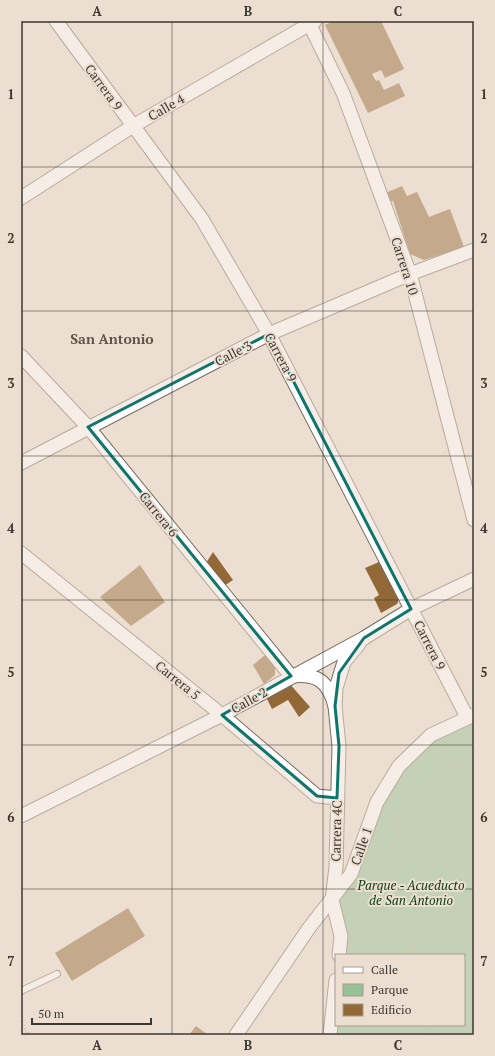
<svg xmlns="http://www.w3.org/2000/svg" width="495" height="1056" font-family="'PT Serif',serif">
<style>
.green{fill:#96c296}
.building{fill:#926837}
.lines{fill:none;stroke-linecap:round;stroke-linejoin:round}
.lane-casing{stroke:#786c60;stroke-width:8}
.street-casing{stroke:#786c60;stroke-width:15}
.path{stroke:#ada398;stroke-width:2.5;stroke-dasharray:1 3;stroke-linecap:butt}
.lane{stroke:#fff;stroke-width:6}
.street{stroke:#fff;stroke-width:13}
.marked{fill:none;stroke:#0f766e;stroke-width:3;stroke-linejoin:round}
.grid{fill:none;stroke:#3c3732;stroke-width:1;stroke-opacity:0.55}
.labels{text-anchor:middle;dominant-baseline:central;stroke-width:4;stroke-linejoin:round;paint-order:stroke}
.street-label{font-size:13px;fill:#3c3732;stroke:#ecdfd1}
.park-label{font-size:13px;font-style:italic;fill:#0c4012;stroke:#ecdfd1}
.neighbourhood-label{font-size:14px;font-weight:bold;fill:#60554a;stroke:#ecdfd1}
.neatline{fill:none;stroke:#3c3732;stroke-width:1.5}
.grid-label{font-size:13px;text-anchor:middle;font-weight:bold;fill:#3c3732}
</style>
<rect width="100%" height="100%" fill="#ecdfd1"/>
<!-- green -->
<polygon class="green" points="474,715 474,1035 330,1035 336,1025 464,1025 464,955 339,955 332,900 377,802 431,735"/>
<!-- building -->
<g class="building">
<polygon points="334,21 381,21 404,69 385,78 381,70 372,74 376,81 379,80 384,90 399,83 405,96 368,113 325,25"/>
<polygon points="402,186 407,196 417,192 429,217 450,209 464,247 424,260 410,254 393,201 386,203 383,194"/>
<polygon points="213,552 233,580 224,586 206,563"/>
<polygon points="379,562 398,597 398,602 397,604 381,613 374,598 379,595 365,568"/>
<polygon points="140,565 165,602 131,626 100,597"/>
<polygon points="265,655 275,666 275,675 264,684 253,665"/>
<polygon points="289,683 310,707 299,717 288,700 272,709 266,697"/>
<polygon points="128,908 145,936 72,981 55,953"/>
<polygon points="196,1026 208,1035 189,1035"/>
</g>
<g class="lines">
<!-- lane casing -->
<g class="lane-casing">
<polyline id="lane" points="21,991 57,974"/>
</g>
<!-- street casing -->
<g class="street-casing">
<g id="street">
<polyline points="56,21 202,219 269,334 467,717"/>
<polyline points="308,21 343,93 410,274 474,520"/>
<polyline points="21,198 133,126 315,21"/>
<path d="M21,356l67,71 203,249c26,-3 37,5 44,30"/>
<polyline points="21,463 269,334 410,274 474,250"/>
<polyline points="21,553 222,715 317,796 337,798"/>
<polyline points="21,816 222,715 364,638 411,609 474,579"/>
<polyline points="339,955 341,936 332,900 336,867 339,746 335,706 336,688 344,662 359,644"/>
<polyline points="236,1035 309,928 351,874 377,802 399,766 431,735 474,715"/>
<polyline points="330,1035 336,980"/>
</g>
</g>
<!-- path -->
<g class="path">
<polyline points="416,955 405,912 397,892 391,866 396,834 402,808 419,786 446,770 474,760"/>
<polyline points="453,955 474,937"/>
<polyline points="21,1013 27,1035"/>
<polyline points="428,1025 432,1035"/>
<polyline points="21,1031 27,1031 32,1035"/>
</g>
<!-- lane -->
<use href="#lane" class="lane"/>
<!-- street -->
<use href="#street" class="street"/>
</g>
<!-- marked area -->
<path d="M0 0H495V1056H0ZM269,334l142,275 -47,29 -25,35 -4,33 4,40 -2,52 -20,-2 -95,-81 69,-39 -203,-249z" fill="#ecdfd1" fill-opacity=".55" fill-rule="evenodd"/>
<path class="marked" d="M269,334l142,275 -47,29 -25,35 -4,33 4,40 -2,52 -20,-2 -95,-81 69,-39 -203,-249z"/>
<!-- grid -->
<path class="grid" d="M172,21v1014M323,21v1014M21,167h453M21,311h453M21,456h453M21,600h453M21,745h453M21,889h453"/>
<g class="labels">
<!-- street labels -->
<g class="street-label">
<text transform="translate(104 87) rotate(54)">Carrera 9</text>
<text transform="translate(166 107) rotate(-30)">Calle 4</text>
<text transform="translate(405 266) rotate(72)">Carrera 10</text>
<text transform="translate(233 353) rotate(-27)">Calle 3</text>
<text transform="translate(281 357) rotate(62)">Carrera 9</text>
<text transform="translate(159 514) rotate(51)">Carrera 6</text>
<text transform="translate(430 645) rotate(63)">Carrera 9</text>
<text transform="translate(178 680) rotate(39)">Carrera 5</text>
<text transform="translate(249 700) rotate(-29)">Calle 2</text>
<text transform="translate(336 831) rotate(-89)">Carrera 4C</text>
<text transform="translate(361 846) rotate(-71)">Calle 1</text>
</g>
<!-- park labels -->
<g class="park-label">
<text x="411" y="885">Parque - Acueducto<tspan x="411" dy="15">de San Antonio</tspan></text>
</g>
<!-- neighbourhood labels -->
<g class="neighbourhood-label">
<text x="112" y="338">San Antonio</text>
</g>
</g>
<!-- border -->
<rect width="495" height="1056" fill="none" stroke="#ecdfd1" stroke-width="44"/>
<!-- legend -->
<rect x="335" y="954" width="130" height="72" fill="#ecdfd1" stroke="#a69c91"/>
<rect x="343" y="967" width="20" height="6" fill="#ffffff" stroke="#a69c91"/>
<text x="371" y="974" font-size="12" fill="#3c3732">Calle</text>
<rect x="343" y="984" width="20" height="12" fill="#96c296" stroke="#a69c91"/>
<text x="371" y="994" font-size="12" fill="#3c3732">Parque</text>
<rect x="343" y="1004" width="20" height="12" fill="#926837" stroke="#a69c91"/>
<text x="371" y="1014" font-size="12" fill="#3c3732">Edificio</text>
<!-- scale -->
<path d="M32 1018v6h119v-6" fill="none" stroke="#3c3732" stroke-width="2"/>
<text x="38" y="1018" font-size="12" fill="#3c3732" stroke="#ecdfd1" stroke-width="3" paint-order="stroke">50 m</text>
<rect x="22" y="22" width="451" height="1012" class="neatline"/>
<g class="grid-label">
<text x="97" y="16">A</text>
<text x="248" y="16">B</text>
<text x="398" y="16">C</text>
<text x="11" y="99">1</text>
<text x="484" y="99">1</text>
<text x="11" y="243">2</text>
<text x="484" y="243">2</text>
<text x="11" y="388">3</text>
<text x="484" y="388">3</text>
<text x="11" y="533">4</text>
<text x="484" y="533">4</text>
<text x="11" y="677">5</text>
<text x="484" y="677">5</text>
<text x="11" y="822">6</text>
<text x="484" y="822">6</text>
<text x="11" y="966">7</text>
<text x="484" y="966">7</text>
<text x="97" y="1050">A</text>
<text x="248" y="1050">B</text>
<text x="398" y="1050">C</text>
</g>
</svg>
